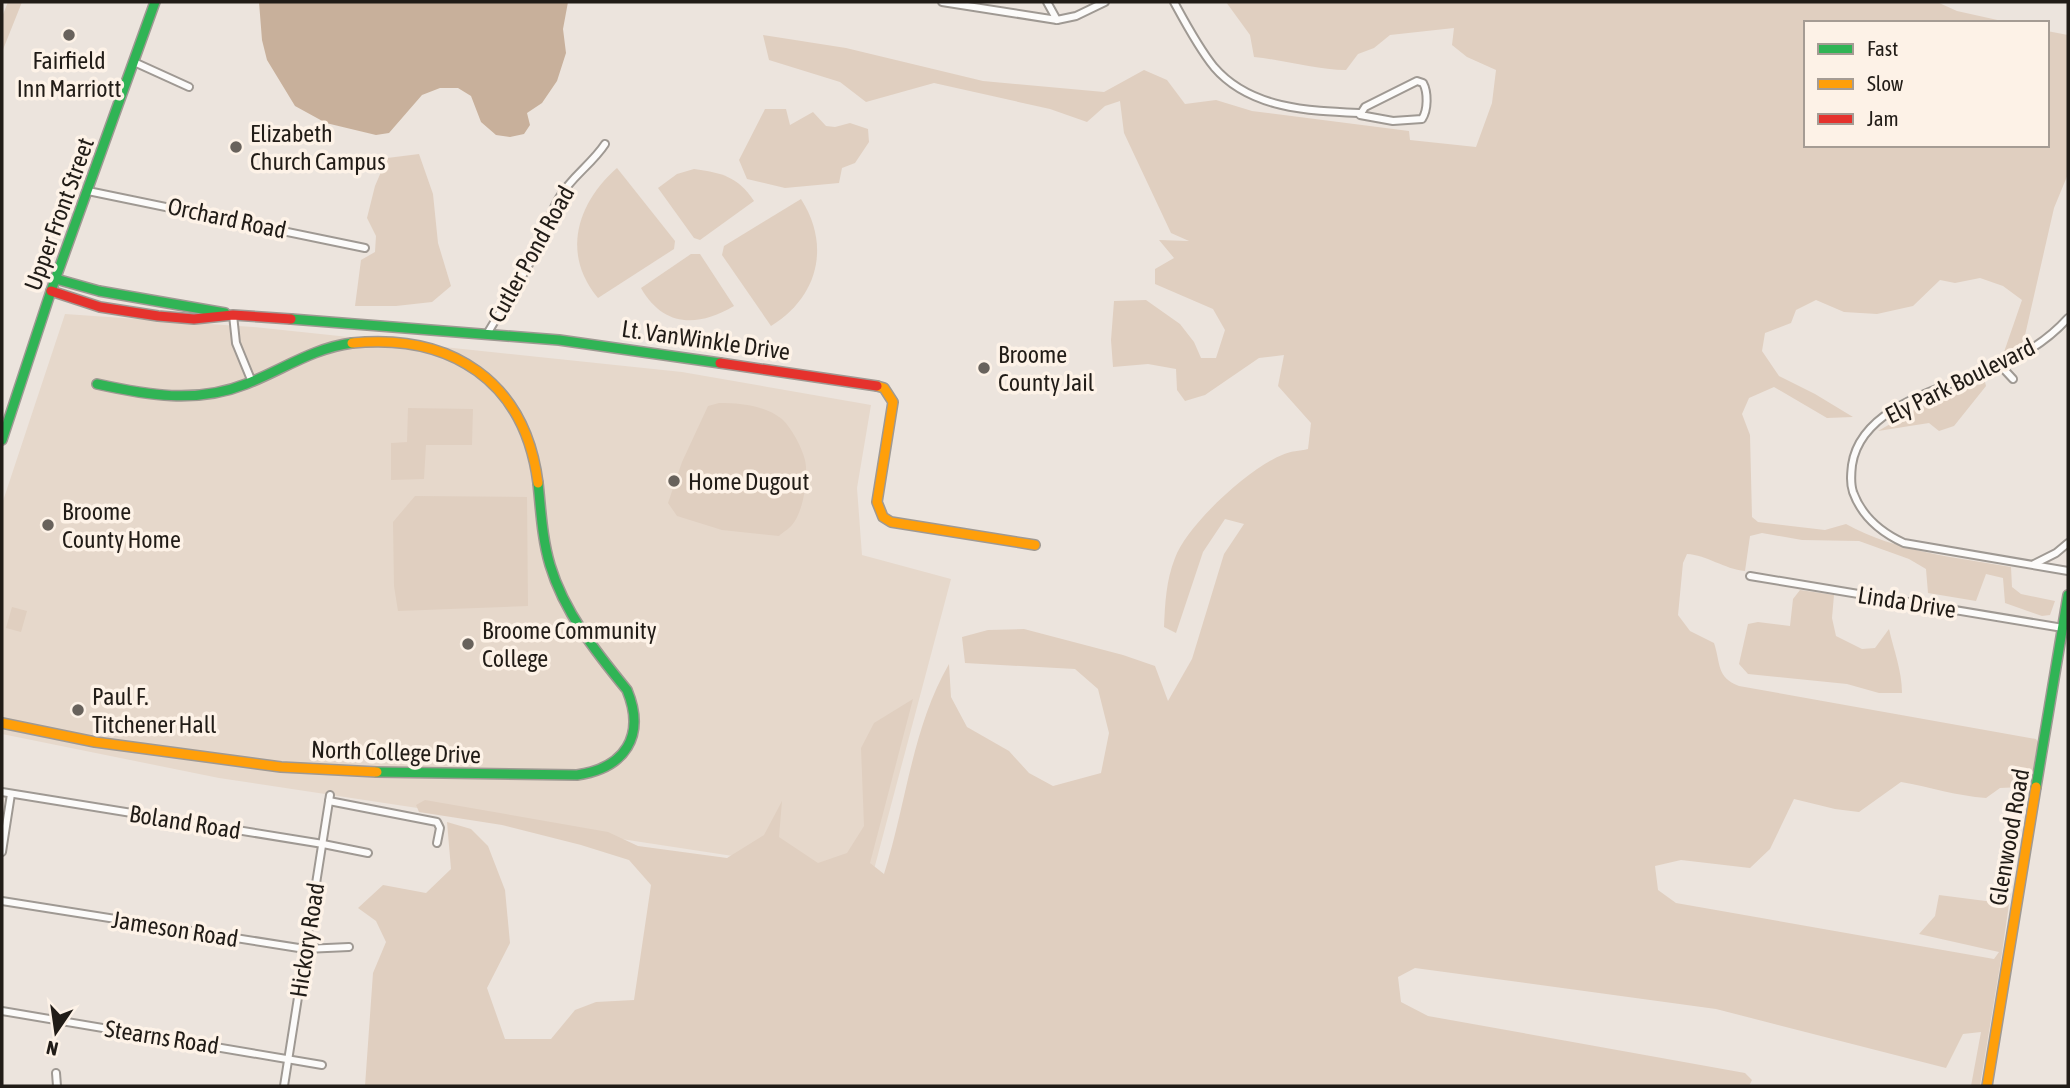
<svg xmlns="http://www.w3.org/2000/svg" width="2070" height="1088" font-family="'Asap Condensed',sans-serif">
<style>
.built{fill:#e6d8cb}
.green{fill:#e0cfc0}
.water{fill:#c8b09b}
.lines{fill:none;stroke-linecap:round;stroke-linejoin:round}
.street-casing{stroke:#9f9993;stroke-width:10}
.fast-casing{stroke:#9f9993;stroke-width:12}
.slow-casing{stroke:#9f9993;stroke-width:12}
.jam-casing{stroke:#9f9993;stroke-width:12}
.street{stroke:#fcfbfa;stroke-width:6}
.fast{stroke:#30b455;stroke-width:9}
.slow{stroke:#ff9f0a;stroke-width:9}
.jam{stroke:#e5322d;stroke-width:9}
.poi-dot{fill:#68625c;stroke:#fdf2e7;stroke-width:2.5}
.labels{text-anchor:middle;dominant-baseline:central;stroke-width:7;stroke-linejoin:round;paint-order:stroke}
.poi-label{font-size:24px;fill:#211c17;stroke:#fdf2e7;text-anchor:start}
.street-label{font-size:24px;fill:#211c17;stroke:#fdf2e7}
</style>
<rect width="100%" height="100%" fill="#ece4dd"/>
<!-- built -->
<polygon class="built" points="65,314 253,327 682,372 871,405 857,488 862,555 951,579 872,877 219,778 2,734 2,504"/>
<!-- green -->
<g class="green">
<polygon points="8,2 22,2 2,52 2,17"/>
<path d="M1226,2h711l20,9 54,12h-205v122h241v-114l21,4v139l-14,34 -31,136 -19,8 18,-52 -19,-14 -23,-8 -25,5 -15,-3 -27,26 -36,8 -33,-2 -28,-12 -20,10 -5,13 -26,10 -3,18 17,25 36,18 38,23 -26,1 -53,-31 -25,11 -7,16 8,21 2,82 6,5 67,8 21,-6c51,28 108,33 165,43l1,20 9,7 34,7 -5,14 -8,1 -37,-13 -2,-25 -17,-4 -10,27 -48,-8 -2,-24 -17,-10 -50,-18 -57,-1 -40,-7 -12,3 -5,35c-21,-2 -38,-16 -58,-17l-4,9 -5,52 12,16 24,12c7,21 2,34 25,43l297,53 2,3 -7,38 -9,7 -22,1 -14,10c-29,-2 -56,-11 -85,-16l-42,30 -24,-3 -41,-10 -24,50 -20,19 -69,-8 -26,6 3,24 18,13 318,56 5,-7 -80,-18 16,-18 4,-21 70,9 -8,56 -21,126h-9l10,-54 -18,2 -17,34 -230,-59 -301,-41 -17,9 3,25 27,14 317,57 7,7 -3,6h-1384l8,-113 13,-31 -10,-21 -18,-13 25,-23 43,8 25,-24 -4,-47 24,7 17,17 17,44 5,53 -23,45 18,51h46l24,-29 21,-8 38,-2 17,-115 -22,-25 -48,-15 -79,-20 -83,-13 -3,-7 9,-5 183,32 30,14 89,12 37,-23 18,-34 -3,36 39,26 29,-10 17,-27 -3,-78 13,-25 39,-24 -43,164 14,11c22,-69 28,-146 65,-210l2,33 16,30 42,24 20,22 24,13 48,-13 8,-40 -11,-44 -23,-20 -110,-6 -3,-26 26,-7 36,-1 99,26 32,11 13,35 24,-42 32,-105 20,-30 -19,-5 -22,33 -27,81 -12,-6c1,-24 2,-46 11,-69 12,-33 74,-90 107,-103 8,-4 18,-4 26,-6l3,-26 -33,-37 6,-31 -25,3 -54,37 -20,6 -8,-11 -1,-21 -28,-5 -35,3 -2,-27 3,-39 32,-1 34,24 14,18 7,16h15l9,-28 -12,-21 -58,-25v-15l19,-11 -15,-18 30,1 -18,-8 -47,-100 -4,-32 -15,5 -18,16 -37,-13 -116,-26 -68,19 -26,-20 -71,-22 -6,-25 83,13 137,33 121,11 40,-22 23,10 18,24 31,-4 36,11 157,20 1,9 66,7 16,-44 4,-33 -29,-13 -15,-12 2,-17 -64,7 -16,13 -16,6 -12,16c-29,0 -61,-10 -92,-13l-4,-22z"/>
<polygon points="765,109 786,109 790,125 813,112 826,126 835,127 850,123 868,129 869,142 855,163 842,168 839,183 785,188 747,179 739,160"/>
<polygon points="419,154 433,194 438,243 451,286 432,302 396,306 355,306 361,260 375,252 376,236 367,218 375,186 387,158"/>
<path d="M617,168l58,73 -1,8 -76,49c-37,-44 -21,-95 19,-130z"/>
<path d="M694,169c28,4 43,7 60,32l-54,39 -6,-2 -36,-50 19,-14z"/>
<path d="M801,199c30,47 17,98 -30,127l-49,-71 2,-9z"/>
<path d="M691,254h9l34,52c-36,21 -70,22 -93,-18z"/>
<polygon points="1985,382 1986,386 1954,426 1939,431 1929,423 1878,431 1918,408"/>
<path d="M719,403c21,0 45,2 63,16 10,9 24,35 24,48 1,17 -3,45 -14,58 -3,4 -9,7 -13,11l-57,-6 -45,-14 -9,-13 14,-41 26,-56z"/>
<polygon points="408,408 473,409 472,445 426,445 424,479 391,480 391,443 407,442"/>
<polygon points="415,496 527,497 528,606 398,611 394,586 393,522"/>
<path d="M1800,590l34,5 -2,23 4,18 26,13 13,-1 14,-19c5,22 13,42 13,64h-23l-32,-9 -99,-10 -9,-10 9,-40 10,-2 32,4 3,-27z"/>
<polygon points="12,607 27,611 21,632 6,628"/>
</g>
<!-- water -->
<polygon class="water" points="259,2 568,2 563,29 566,53 557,81 542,103 527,113 530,125 524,134 510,137 496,135 481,122 471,96 458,88 440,88 422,95 389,133 376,135 326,123 295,106 267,60 262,40"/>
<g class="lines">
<!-- street casing -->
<g class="street-casing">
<g id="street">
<polyline points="942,2 1057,20 1076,16 1105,2"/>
<polyline points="1047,2 1057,20"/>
<path d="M1174,2c12,22 24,45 40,65 36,42 95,44 146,46"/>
<polyline points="134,62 189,87"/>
<path d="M1417,81l6,2c5,9 5,27 -1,36l-29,2 -33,-6 5,-8z"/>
<polyline points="88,191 365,248"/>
<polyline points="233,315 236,343 252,382"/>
<path d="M2068,318c-19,21 -44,37 -70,48 -49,21 -137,38 -146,99 -1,9 -2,18 1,27 9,25 27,40 51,51l164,28"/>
<path d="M487,334c13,-22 27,-44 40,-66 13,-22 19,-48 32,-70 12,-21 33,-34 46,-54"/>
<polyline points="2000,365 2013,379"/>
<polyline points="2034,564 2056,553 2068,543"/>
<polyline points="1750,576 2063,628"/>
<polyline points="2,792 323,844 368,853"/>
<polyline points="329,801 437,822 440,828 437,843"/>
<polyline points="2,852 11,794"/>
<polyline points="2,901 305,949 349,947"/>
<polyline points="2,1011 322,1065"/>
<polyline points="56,1073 57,1086"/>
<polyline points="284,1086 330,795"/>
</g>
</g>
<!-- fast casing -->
<g class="fast-casing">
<g id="fast">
<polyline points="56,279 99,291 225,313"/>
<polyline points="291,319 559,340 720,363"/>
<path d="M97,384c50,11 99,20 149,0 36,-14 67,-36 106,-41"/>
<polyline points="2,440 51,291 155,2"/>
<path d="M377,772l200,3c48,-7 69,-39 50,-85 -31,-38 -63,-78 -77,-125 -8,-27 -9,-54 -12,-82"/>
<polyline points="2036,787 2068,595"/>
</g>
</g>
<!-- slow casing -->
<g class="slow-casing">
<g id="slow">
<path d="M352,343c99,-10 173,38 186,140"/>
<polyline points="877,386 884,388 893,402 877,502 883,517 891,522 1035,545"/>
<polyline points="2,723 95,742 281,767 377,772"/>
<polyline points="1987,1086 2036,787"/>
</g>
</g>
<!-- jam casing -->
<g class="jam-casing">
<g id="jam">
<polyline points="51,291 100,307 158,316 194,319 233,315 291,319"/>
<polyline points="720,363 877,386"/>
</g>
</g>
<!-- street -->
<use href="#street" class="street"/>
<!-- fast -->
<use href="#fast" class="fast"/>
<!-- slow -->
<use href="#slow" class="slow"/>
<!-- jam -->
<use href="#jam" class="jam"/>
</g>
<!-- markers -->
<g class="poi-dot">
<circle cx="69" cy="35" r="7"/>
<circle cx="236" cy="147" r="7"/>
<circle cx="984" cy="368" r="7"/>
<circle cx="674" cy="481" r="7"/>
<circle cx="48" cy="525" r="7"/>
<circle cx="468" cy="644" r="7"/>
<circle cx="78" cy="710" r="7"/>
</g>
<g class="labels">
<!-- poi labels -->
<g class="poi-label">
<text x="69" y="60" text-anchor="middle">Fairfield<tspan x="69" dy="28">Inn Marriott</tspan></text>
<text x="250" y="133">Elizabeth<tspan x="250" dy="28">Church Campus</tspan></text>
<text x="998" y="354">Broome<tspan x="998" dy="28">County Jail</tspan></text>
<text x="688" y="481">Home Dugout</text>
<text x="62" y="511">Broome<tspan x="62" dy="28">County Home</tspan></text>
<text x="482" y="630">Broome Community<tspan x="482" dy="28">College</tspan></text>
<text x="92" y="696">Paul F.<tspan x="92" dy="28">Titchener Hall</tspan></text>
</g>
<!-- street labels -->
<g class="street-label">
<text transform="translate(59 214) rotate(-70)">Upper Front Street</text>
<text transform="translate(227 218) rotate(12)">Orchard Road</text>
<text transform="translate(531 254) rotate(-61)">Cutler Pond Road</text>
<text transform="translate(706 340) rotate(8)">Lt. VanWinkle Drive</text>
<text transform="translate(1960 381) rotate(-26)">Ely Park Boulevard</text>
<text transform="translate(1907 602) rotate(9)">Linda Drive</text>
<text transform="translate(396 752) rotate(2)">North College Drive</text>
<text transform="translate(185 822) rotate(9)">Boland Road</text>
<text transform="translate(2009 837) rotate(-80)">Glenwood Road</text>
<text transform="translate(175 929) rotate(9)">Jameson Road</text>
<text transform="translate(307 940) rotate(-81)">Hickory Road</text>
<text transform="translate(162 1037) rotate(9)">Stearns Road</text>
</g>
</g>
<!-- border -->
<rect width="2070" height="1088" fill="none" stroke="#211c17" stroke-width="7"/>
<!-- legend -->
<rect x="1804" y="21" width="245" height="126" fill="#fdf2e7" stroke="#a59c94" stroke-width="2"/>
<rect x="1818" y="44" width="35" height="10" fill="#30b455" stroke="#a59c94" stroke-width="2"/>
<text x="1867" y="56" font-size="21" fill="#211c17">Fast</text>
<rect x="1818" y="79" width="35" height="10" fill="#ff9f0a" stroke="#a59c94" stroke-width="2"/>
<text x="1867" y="91" font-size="21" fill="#211c17">Slow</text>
<rect x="1818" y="114" width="35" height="10" fill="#e5322d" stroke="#a59c94" stroke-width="2"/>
<text x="1867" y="126" font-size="21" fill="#211c17">Jam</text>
<!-- north arrow -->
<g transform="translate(56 1032) rotate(193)" stroke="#fdf2e7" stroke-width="5" paint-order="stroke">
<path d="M0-5L12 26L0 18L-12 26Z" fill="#211c17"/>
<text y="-10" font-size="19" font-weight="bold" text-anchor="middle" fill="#211c17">N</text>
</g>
</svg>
